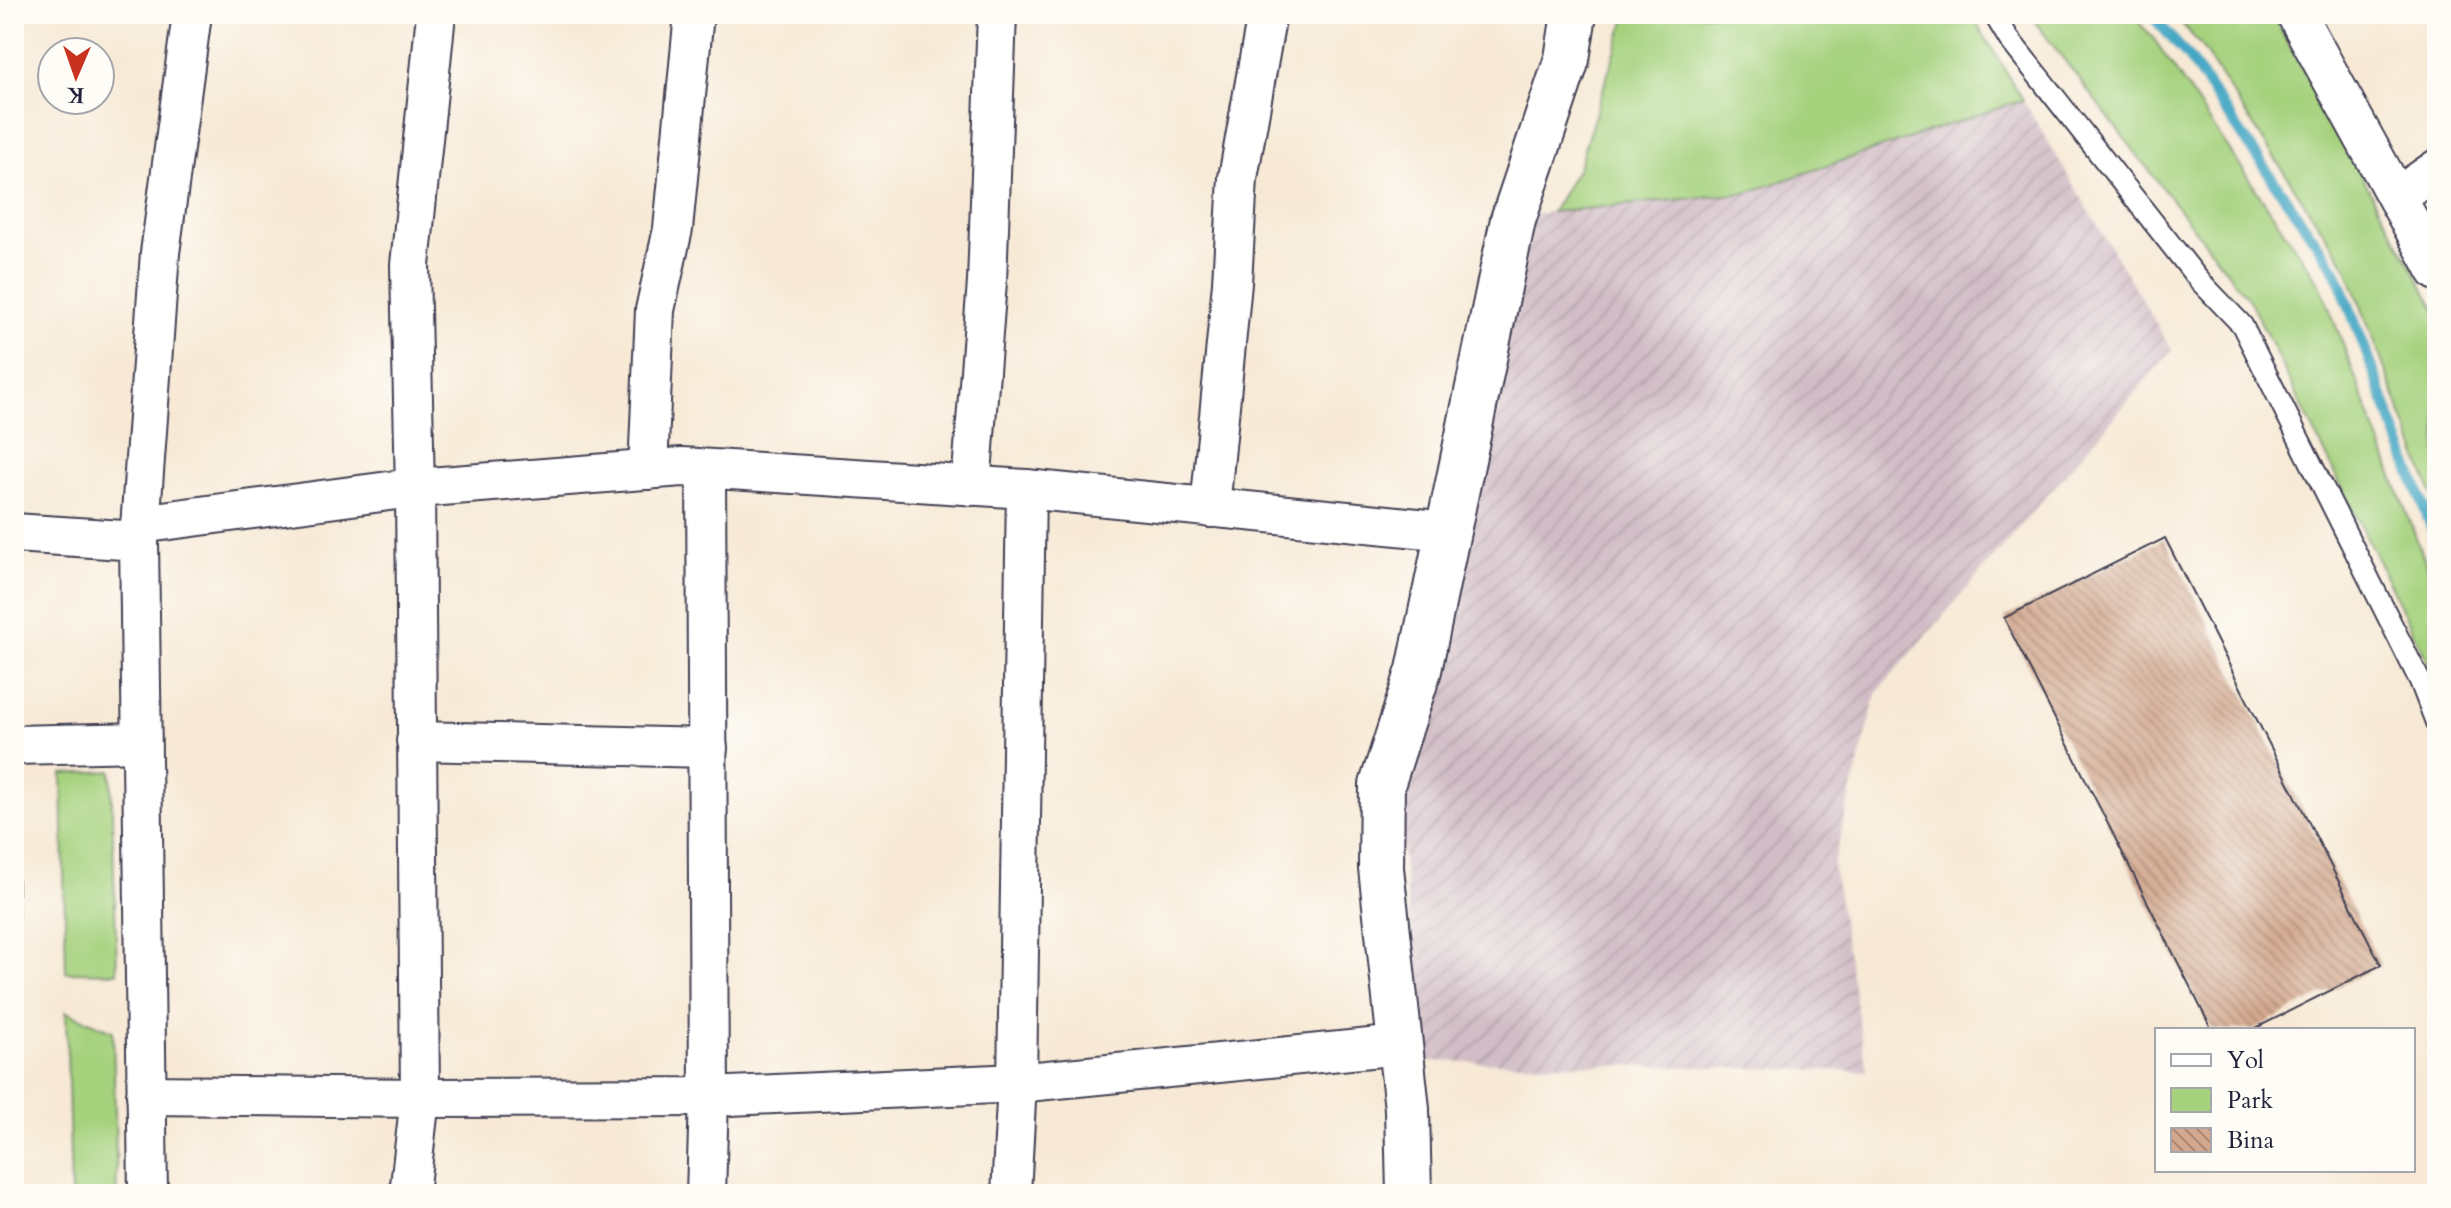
<svg xmlns="http://www.w3.org/2000/svg" width="2451" height="1208" font-family="Cardo,serif">
<style>
.industrial{fill:url(#industrial-furrows)}
.green{fill:#a6d27e;stroke:#647a5c;stroke-width:2}
.lines{fill:none;stroke-linecap:round;stroke-linejoin:round}
.stream{stroke:#44a7c4;stroke-width:11}
.building{fill:url(#building-back-hatch)}
.service-casing{stroke:#424052;stroke-width:24}
.minor-casing{stroke:#424052;stroke-width:42}
.tertiary-casing{stroke:#424052;stroke-width:48}
.service{stroke:#fff;stroke-width:20}
.minor{stroke:#fff;stroke-width:38}
.tertiary{stroke:#fff;stroke-width:44}
</style>
<defs>
<pattern id="industrial-furrows" width="10" height="10" patternUnits="userSpaceOnUse" patternTransform="scale(2)"><rect width="10" height="10" fill="#d2bdc6"/><path d="M-1 1l2-2M0 10L10 0M9 11l2-2" fill="none" stroke="#b4a2ab"/></pattern>
<pattern id="building-back-hatch" width="6" height="6" patternUnits="userSpaceOnUse" patternTransform="scale(2)"><rect width="6" height="6" fill="#d3a88e"/><path d="M-1 5l2 2M0 0l6 6M5-1l2 2" fill="none" stroke="#ab8875"/></pattern>
</defs>
<rect width="100%" height="100%" fill="#fdfcf7"/>
<filter id="ink" filterUnits="userSpaceOnUse"><feTurbulence type="fractalNoise" baseFrequency=".0125" numOctaves="2"/><feDisplacementMap in="SourceGraphic" scale="16" xChannelSelector="R" yChannelSelector="G"/><feConvolveMatrix kernelMatrix="1 2 1 2 8 2 1 2 1" color-interpolation-filters="sRGB"/></filter>
<filter id="wash" filterUnits="userSpaceOnUse"><feTurbulence type="fractalNoise" baseFrequency=".006" numOctaves="4" result="noise"/><feDisplacementMap in="SourceGraphic" scale="32" xChannelSelector="R" yChannelSelector="G"/><feGaussianBlur stdDeviation="1.8" result="paint"/><feColorMatrix in="noise" values="0 0 0 0 0 0 0 0 0 0 0 0 0 0 0 0 0 1.4 0 .05"/><feComposite in="paint" operator="in"/></filter>
<g filter="url(#wash)">
<rect width="100%" height="100%" fill="#f7e9d5"/>
<!-- industrial -->
<polygon class="industrial" points="2023,100 2172,350 1876,694 1833,865 1867,1071 1421,1061 1394,757 1532,214 1746,193"/>
<!-- green -->
<g class="green">
<polygon points="1627,14 1971,14 2023,100 1746,193 1552,212 1578,168"/>
<polygon points="2029,14 2131,14 2154,39 2320,284 2437,593 2437,680 2251,303"/>
<polygon points="2173,14 2272,14 2437,312 2437,508 2346,266 2199,43"/>
<polygon points="111,771 117,973 66,972 62,774"/>
<polygon points="66,1012 113,1031 117,1194 71,1194"/>
</g>
<g class="lines">
<!-- stream -->
<polyline class="stream" points="2151,14 2189,58 2336,271 2437,542"/>
</g>
<g id="blocks">
<!-- building -->
<g class="building">
<polygon points="2165,538 2381,965 2252,1030 2212,1030 2004,618"/>
<polygon points="14,834 17,834 19,963 14,963"/>
</g>
</g>
</g>
<g filter="url(#ink)">
<use href="#blocks" fill-opacity="0" stroke="#424052" stroke-width="2"/>
<g class="lines">
<!-- service casing -->
<g class="service-casing">
<polyline id="service" points="1994,14 2009,39 2198,279 2242,325 2420,681 2437,725"/>
</g>
<!-- minor casing -->
<g class="minor-casing">
<g id="minor">
<polyline points="2296,14 2437,271"/>
<polyline points="2397,197 2437,169"/>
<polyline points="648,470 655,310 673,229 694,14"/>
<polyline points="971,486 987,282 997,14"/>
<polyline points="1210,508 1232,283 1238,178 1267,14"/>
<polyline points="140,524 404,489 682,467 1026,489"/>
<polyline points="14,533 139,541"/>
<polyline points="416,741 708,748"/>
<polyline points="14,745 141,742"/>
<polyline points="146,1095 420,1098 709,1097 1017,1083 1400,1045"/>
<polyline points="148,1194 139,541 160,253 192,14"/>
<polyline points="409,1194 420,1098 415,489 410,265 436,14"/>
<polyline points="706,1194 709,1097 706,469"/>
<polyline points="1011,1194 1017,1083 1026,489 1448,531"/>
</g>
</g>
<!-- tertiary casing -->
<g class="tertiary-casing">
<polyline id="tertiary" points="1409,1194 1407,1109 1381,868 1382,785 1419,670 1513,220 1567,59 1574,14"/>
</g>
<!-- service -->
<use href="#service" class="service"/>
<!-- minor -->
<use href="#minor" class="minor"/>
<!-- tertiary -->
<use href="#tertiary" class="tertiary"/>
</g>
</g>
<!-- margin -->
<rect width="2451" height="1208" fill="none" stroke="#fdfcf7" stroke-width="48"/>
<!-- legend -->
<rect x="2155" y="1028" width="260" height="144" fill="#fdfcf7" stroke="#a5a5ac" stroke-width="2"/>
<rect x="2171" y="1054" width="40" height="12" fill="#ffffff" stroke="#a5a5ac" stroke-width="2"/>
<text x="2227" y="1068" font-size="24" fill="#22223b">Yol</text>
<rect x="2171" y="1088" width="40" height="24" fill="#a6d27e" stroke="#a5a5ac" stroke-width="2"/>
<text x="2227" y="1108" font-size="24" fill="#22223b">Park</text>
<rect x="2171" y="1128" width="40" height="24" fill="url(#building-back-hatch)" stroke="#a5a5ac" stroke-width="2"/>
<text x="2227" y="1148" font-size="24" fill="#22223b">Bina</text>
<!-- north arrow -->
<g transform="translate(76 76) rotate(182)"><circle r="38" fill="#fdfcf7" stroke="#a5a5ac" stroke-width="2"/>
<path d="M0-6L14 30L0 20L-14 30Z" fill="#c8321e"/>
<text y="-12" font-size="22" font-weight="bold" text-anchor="middle" fill="#22223b">K</text>
</g>
</svg>
